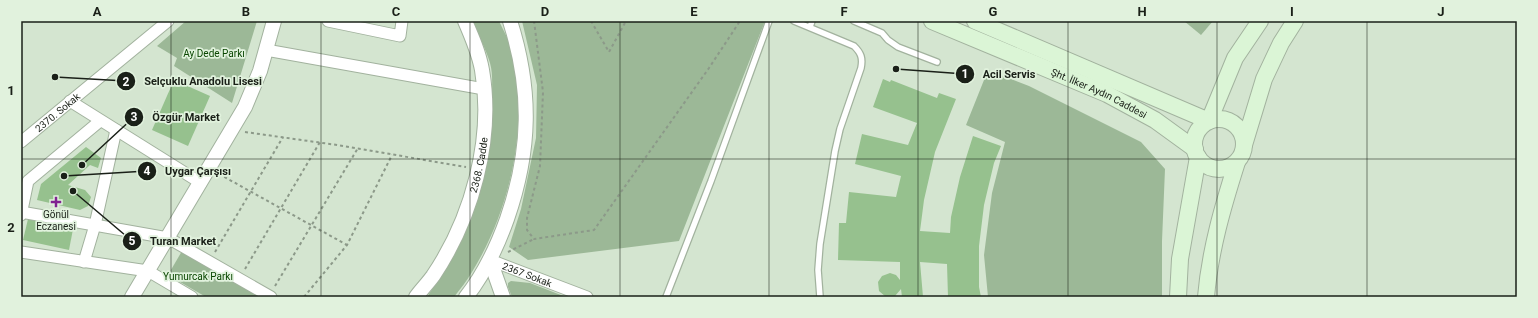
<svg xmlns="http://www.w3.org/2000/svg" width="1538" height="318" font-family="Roboto,sans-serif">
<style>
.green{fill:#9cb897}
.building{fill:#96c18e}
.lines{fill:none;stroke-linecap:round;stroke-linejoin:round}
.service-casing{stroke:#a2b29e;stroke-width:8}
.minor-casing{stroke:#a2b29e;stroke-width:13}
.tertiary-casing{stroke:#a2b29e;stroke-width:16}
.secondary-casing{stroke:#a2b29e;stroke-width:18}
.path{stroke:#8c9989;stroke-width:2;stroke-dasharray:3 3;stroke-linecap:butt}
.service{stroke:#fff;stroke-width:5.5}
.minor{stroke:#fff;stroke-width:11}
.tertiary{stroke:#fff;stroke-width:14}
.secondary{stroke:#dbf5d6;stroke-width:16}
.grid{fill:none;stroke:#1a2018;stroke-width:1;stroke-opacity:0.55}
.poi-dot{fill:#802491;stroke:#e1f2dd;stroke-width:1.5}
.labels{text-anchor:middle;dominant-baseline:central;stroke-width:3.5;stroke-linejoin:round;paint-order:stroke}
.park-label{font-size:10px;fill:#094600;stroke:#e1f2dd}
.street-label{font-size:10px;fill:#1a2018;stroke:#e1f2dd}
.poi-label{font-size:10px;fill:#1a2018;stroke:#e1f2dd}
.leader{fill:none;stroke:#1a2018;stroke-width:1.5}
.callout-dot{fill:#1a2018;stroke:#e1f2dd;stroke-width:1.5}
.mark-label{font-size:12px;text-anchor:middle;font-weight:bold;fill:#fff}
.callout-label{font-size:11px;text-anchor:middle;font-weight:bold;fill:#1a2018;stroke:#e1f2dd;stroke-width:3.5;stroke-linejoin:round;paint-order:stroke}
.neatline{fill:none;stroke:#1a2018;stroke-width:1.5}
.grid-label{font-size:13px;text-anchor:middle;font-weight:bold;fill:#1a2018}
</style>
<rect width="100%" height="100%" fill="#d4e5d0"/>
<!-- green -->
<g class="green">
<polygon points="186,21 257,21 232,103 174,66 177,58 157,46"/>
<path d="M472,21h27c5,11 12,22 15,34 2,8 2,18 3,27 7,64 -11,135 -45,190 -5,9 -12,17 -18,25h-27c41,-61 69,-126 65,-201 0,-10 1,-23 -2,-33 -4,-14 -12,-28 -18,-42z"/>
<polygon points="522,21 765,21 679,241 528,260 509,247 521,209 536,138 537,85"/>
<polygon points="1184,21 1213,21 1201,35"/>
<polygon points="988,70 1029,86 1141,142 1165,169 1162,241 1162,297 988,297 984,255 992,193 1005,142 966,125"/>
<polygon points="182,251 261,297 206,297 168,275"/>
<polygon points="511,281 530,283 566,297 512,297 508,287 508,283"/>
</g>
<!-- building -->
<g class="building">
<polygon points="883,79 890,82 891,80 937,98 939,93 956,99 935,152 924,200 920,231 950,233 951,217 960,177 973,136 1001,146 994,163 984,205 979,246 979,287 981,297 948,297 947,264 920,262 923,297 902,297 901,289 895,296 886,297 879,291 878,282 882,276 890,273 896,275 900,280 900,262 838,260 839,223 846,223 849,192 896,197 901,176 855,164 862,134 908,145 917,123 873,107"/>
<polygon points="174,80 210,96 188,146 152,130"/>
<polygon points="86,147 101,158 98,168 90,165 68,185 85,190 91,197 88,206 80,210 37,200 41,184"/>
<polygon points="28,219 73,229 69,250 23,240"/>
</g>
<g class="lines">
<!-- service casing -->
<g class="service-casing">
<g id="service">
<path d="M794,21l60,25c7,7 9,12 7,22l-21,61 -5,22 -15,93 -2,26 2,27"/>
<polyline points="854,21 882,33 888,40 898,47 937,62"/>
<polyline points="810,27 812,21"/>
<polyline points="666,297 711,181 769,21"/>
</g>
</g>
<!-- minor casing -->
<g class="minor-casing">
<g id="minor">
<polyline points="328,21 400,36 402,21"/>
<polyline points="266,50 484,89"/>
<polyline points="70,101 201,183"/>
<path id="s1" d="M21,142l147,-121"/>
<polyline points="21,212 168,238 271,297"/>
<polyline points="21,215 28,181 100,121"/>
<polyline points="21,252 148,271 192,297"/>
<path id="s2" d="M490,260l97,37"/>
<polyline points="84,262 95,225 116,130"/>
</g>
</g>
<!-- tertiary casing -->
<g class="tertiary-casing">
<g id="tertiary">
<polyline points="490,260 503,297"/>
<polyline points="132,297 245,107 260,71 274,21"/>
<path id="s3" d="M416,297c5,-7 12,-14 17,-21 39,-58 61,-137 49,-206 -3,-17 -10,-33 -17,-49"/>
<path d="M466,297c19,-24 31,-50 41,-78 24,-69 25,-129 3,-198"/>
</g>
</g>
<!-- secondary casing -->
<g class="secondary-casing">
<g id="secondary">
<path id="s4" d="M932,21l175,73 48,26 40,29"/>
<polyline points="975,21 1209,121 1235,58 1260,21"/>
<circle cx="1219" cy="144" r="25"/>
<polyline points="1244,145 1264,79 1281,43 1295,21"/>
<polyline points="1178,297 1180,259 1198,157"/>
<path d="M1206,297c4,-47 17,-91 31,-135"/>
</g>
</g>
<!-- path -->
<g class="path">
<polyline points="534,21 543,92 540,166 527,218 527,230 534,239 594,230 709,68 740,21"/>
<polyline points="591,21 609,52 626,21"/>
<polyline points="245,132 337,145 466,167"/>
<polyline points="219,174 347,245"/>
<polyline points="215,252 283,137"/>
<polyline points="508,252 534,239"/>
<polyline points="245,269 320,142"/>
<polyline points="275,286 358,148"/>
<polyline points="304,297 347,245 392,155"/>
</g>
<!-- service -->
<use href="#service" class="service"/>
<!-- minor -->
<use href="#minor" class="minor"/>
<!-- tertiary -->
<use href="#tertiary" class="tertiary"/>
<!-- secondary -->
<use href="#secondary" class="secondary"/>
</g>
<!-- grid -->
<path class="grid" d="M171,21v276M321,21v276M470,21v276M620,21v276M769,21v276M918,21v276M1068,21v276M1217,21v276M1367,21v276M21,159h1496"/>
<!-- markers -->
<path class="poi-dot" d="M54 196h4v4h4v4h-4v4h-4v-4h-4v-4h4z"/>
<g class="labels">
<!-- park labels -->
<g class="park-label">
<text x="214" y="53">Ay Dede Parkı</text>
<text x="198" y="276">Yumurcak Parkı</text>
</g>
<!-- street labels -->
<g class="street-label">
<text stroke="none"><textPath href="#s4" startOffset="182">Şht. İlker Aydın Caddesi</textPath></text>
<text stroke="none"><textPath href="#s1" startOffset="47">2370. Sokak</textPath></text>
<text stroke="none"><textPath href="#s3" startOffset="148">2368. Cadde</textPath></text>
<text stroke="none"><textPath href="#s2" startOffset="40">2367 Sokak</textPath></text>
</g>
<!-- poi labels -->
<g class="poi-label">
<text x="56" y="214">Gönül<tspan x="56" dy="12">Eczanesi</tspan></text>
</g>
</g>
<!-- callouts -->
<path class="leader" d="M896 69L965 74M55 77L126 81M82 165L134 117M64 176L147 171M73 191L132 241"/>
<g class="callout-dot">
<circle cx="896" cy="69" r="4"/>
<circle cx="55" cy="77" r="4"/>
<circle cx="82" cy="165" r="4"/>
<circle cx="64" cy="176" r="4"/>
<circle cx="73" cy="191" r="4"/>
<circle cx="965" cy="74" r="10"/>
<circle cx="126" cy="81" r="10"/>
<circle cx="134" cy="117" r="10"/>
<circle cx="147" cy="171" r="10"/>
<circle cx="132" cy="241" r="10"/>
</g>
<g class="mark-label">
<text x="965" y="78">1</text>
<text x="126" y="86">2</text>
<text x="134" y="121">3</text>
<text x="147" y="175">4</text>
<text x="132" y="245">5</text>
</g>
<g class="callout-label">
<text x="1009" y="78">Acil Servis</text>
<text x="203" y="85">Selçuklu Anadolu Lisesi</text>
<text x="186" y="121">Özgür Market</text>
<text x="198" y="175">Uygar Çarşısı</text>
<text x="183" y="245">Turan Market</text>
</g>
<!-- border -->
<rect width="1538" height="318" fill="none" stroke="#e1f2dd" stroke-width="44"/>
<rect x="22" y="22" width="1494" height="274" class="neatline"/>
<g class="grid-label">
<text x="97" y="16">A</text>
<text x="246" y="16">B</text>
<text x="396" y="16">C</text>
<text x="545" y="16">D</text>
<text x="694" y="16">E</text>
<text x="844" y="16">F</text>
<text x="993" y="16">G</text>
<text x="1142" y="16">H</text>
<text x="1292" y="16">I</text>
<text x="1441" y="16">J</text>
<text x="11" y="95">1</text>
<text x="11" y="232">2</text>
</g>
</svg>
